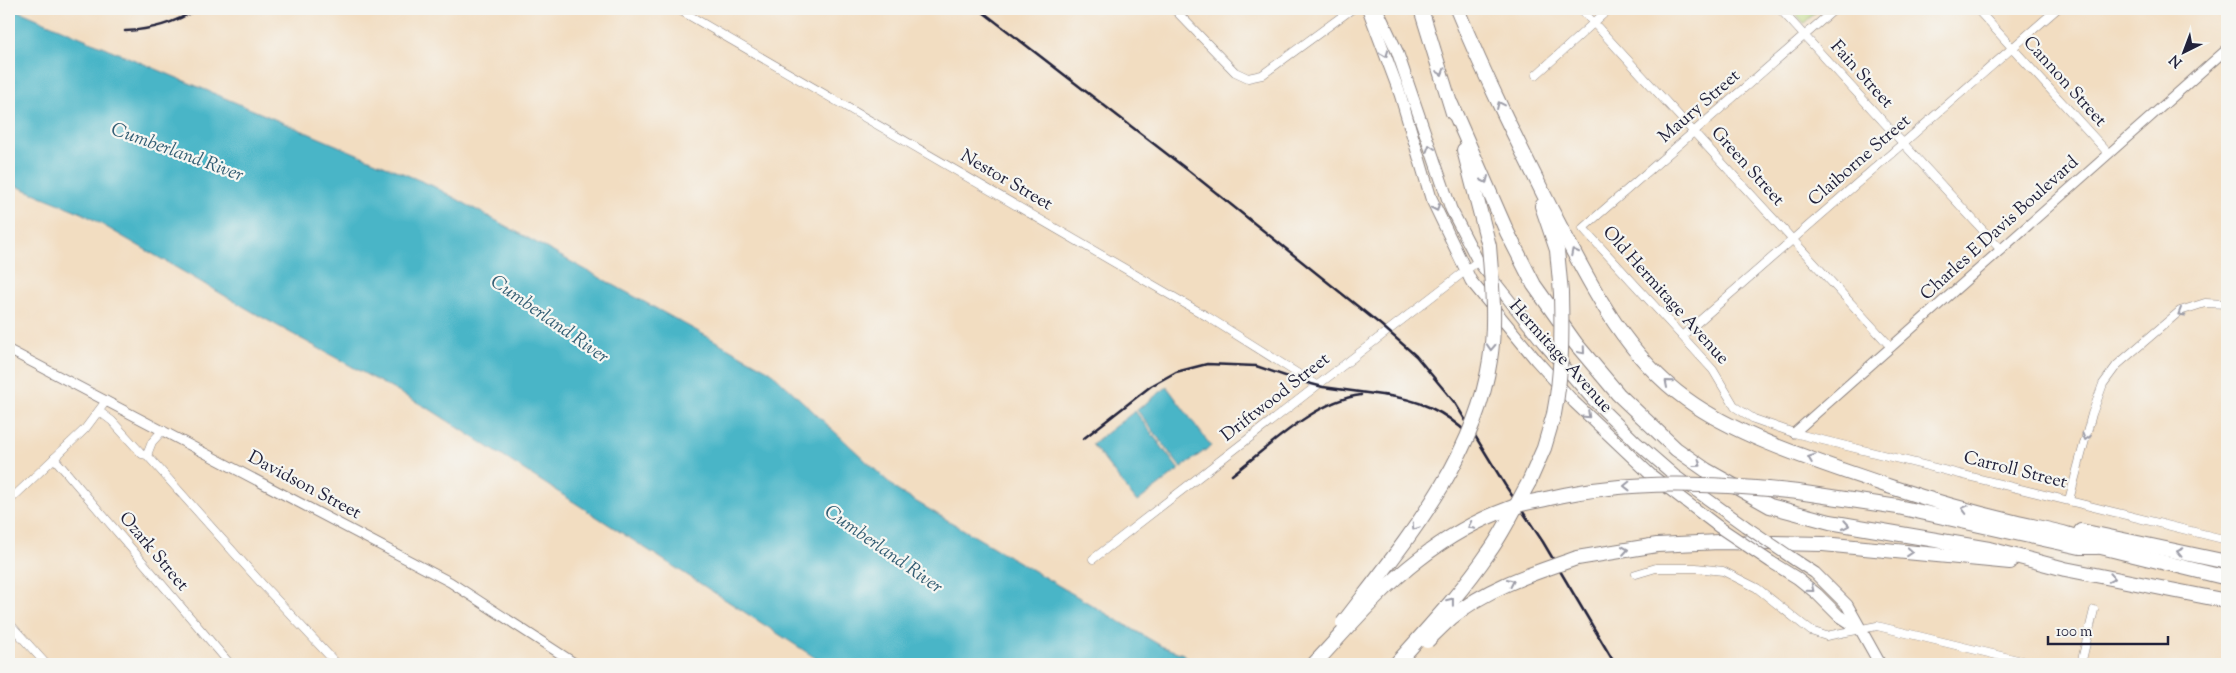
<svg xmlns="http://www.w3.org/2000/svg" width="2236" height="673" font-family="'Sorts Mill Goudy',serif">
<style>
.green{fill:#bcd67b;stroke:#6f7c5b}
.water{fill:#4ab5c7;stroke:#366c81}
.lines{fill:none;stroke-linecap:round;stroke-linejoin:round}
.minor-casing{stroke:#8a807e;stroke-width:9}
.tertiary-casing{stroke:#8a807e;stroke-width:11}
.primary-casing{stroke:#8a807e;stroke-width:13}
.motorway-casing{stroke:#8a807e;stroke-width:16}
.minor{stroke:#fff;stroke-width:8}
.tertiary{stroke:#fff;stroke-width:9}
.primary{stroke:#fff;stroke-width:11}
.motorway{stroke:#fff;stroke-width:14}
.rail{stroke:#22223b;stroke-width:2.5}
.primary-bridge-casing{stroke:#8a807e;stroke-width:13;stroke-linecap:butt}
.motorway-bridge-casing{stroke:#8a807e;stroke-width:16;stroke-linecap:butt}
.primary-bridge{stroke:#fff;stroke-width:11}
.motorway-bridge{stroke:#fff;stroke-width:14}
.oneway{stroke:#9c9ca7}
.labels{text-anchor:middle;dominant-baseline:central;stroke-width:4.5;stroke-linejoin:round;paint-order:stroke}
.street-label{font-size:18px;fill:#22223b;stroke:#f6f6f2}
.water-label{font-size:19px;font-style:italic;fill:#325d73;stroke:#f6f6f2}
</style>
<rect width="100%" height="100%" fill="#f6f6f2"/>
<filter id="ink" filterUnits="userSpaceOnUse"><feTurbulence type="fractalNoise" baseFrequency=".02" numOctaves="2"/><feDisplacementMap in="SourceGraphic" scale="10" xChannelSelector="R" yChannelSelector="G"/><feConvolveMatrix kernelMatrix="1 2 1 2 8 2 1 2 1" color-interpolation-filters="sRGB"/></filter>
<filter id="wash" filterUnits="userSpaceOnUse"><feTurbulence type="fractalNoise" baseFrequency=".0096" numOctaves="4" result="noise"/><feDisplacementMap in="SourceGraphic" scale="20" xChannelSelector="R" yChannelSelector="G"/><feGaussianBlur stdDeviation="1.12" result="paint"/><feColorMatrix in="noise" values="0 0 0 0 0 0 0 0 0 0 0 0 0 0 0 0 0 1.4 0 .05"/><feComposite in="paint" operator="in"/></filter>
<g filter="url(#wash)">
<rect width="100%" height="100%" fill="#f2ddc1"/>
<!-- green -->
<polygon class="green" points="1791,9 1819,9 1804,23"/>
<!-- water -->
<g class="water">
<polygon points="9,9 14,9 433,186 770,371 898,491 1163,647 1183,654 1194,664 825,664 431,410 258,315 82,213 9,183"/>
<polygon points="1167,387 1211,446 1181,468 1137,410"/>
<polygon points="1135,411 1179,470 1137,502 1092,444"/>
</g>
</g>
<g filter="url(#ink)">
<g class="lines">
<!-- minor casing -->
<g class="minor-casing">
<g id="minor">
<polyline points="678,9 1208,317 1316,385"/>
<polyline points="1174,9 1235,72 1248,78 1262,75 1352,9"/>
<polyline points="1581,9 1891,347"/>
<polyline points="1780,9 2001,250"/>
<polyline points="1835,9 1583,228 1713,370 1735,407 1754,419 1794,433 2227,540"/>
<polyline points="1977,9 2109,154"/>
<polyline points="1536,75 1609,9"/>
<polyline points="1682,336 2057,9"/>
<polyline points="100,412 112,421 142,454 147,455 262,584 337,664"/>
<polyline points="147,455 152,442 163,430"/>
<polyline points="54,458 230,664"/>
<polyline points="2069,500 2092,414 2103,384 2117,365 2180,311 2205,303 2227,304"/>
<polyline points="9,501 85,429 106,401"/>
<polyline points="1093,559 1478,261"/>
<polyline points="1636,574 1656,568 1696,568 1723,571 1757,588 1811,631 1826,636 1877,626 2034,664"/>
<polyline points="9,623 46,664"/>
<polyline points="2081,664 2094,610"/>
</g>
</g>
<!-- tertiary casing -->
<g class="tertiary-casing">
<g id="tertiary">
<polyline points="9,350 450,582 576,664"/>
<polyline points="1794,433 2227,49"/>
</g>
</g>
<!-- primary casing -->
<g class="primary-casing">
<g id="primary">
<polyline points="1368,9 1400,94 1431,198 1471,281 1536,360 1574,402 1651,475 1719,527"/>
<polyline points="1375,9 1379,13 1397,51 1451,209 1478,261 1544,344 1592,399 1636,442 1674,475 1745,526"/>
<polyline points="1795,560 1815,573 1847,605 1880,664"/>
<polyline points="1771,562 1797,578 1817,594 1838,615 1858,628"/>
</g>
</g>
<!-- motorway casing -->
<g class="motorway-casing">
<g id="motorway">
<polyline points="1421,9 1453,113"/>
<path d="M1457,9c28,68 61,134 94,200 36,68 70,143 135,190 53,39 139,65 202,87 42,14 84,26 126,36 29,7 60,11 87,25l126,31"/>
<polyline points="1451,104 1507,232 1534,285 1576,344 1618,394 1676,449 1706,470 1770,506 1830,522 1989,549 2065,569 2227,601"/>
<polyline points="1464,150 1489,246"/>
<polyline points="1542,206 1557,250 1561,293"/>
<polyline points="1529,482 1544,448 1554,414"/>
<polyline points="1798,492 1898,507 2080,547 2097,547"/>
<polyline points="2081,531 2227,562"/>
<polyline points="1577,558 1657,545 1719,542 1823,544 2010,562"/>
</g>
</g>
<!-- minor -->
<use href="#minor" class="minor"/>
<!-- tertiary -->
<use href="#tertiary" class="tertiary"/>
<!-- primary -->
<use href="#primary" class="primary"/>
<!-- motorway -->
<use href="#motorway" class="motorway"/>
<!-- rail -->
<g class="rail">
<polyline points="979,9 1189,171 1381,325 1416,356 1455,403 1505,485 1543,542 1615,664"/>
<path d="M125,31c26,-1 50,-8 72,-22"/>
<path d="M1383,395c35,4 62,16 86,40"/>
<polyline points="1083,439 1151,386 1176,372 1207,364 1256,366 1300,381 1323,387 1389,396"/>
<path d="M1232,475c38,-29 82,-74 129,-80"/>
</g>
<!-- primary-bridge casing -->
<g class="primary-bridge-casing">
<g id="primary-bridge">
<polyline points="1745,526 1795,560"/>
<polyline points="1719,527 1771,562"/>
</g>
</g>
<!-- motorway-bridge casing -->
<g class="motorway-bridge-casing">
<g id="motorway-bridge">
<path d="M1554,414c8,-41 8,-80 7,-121"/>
<path d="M1343,623c60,-79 132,-162 147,-263 6,-37 2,-76 -1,-114"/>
<path d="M1427,641c8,-8 16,-16 25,-24 36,-30 82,-44 125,-59"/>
<path d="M1314,664c33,-35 65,-74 104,-104 28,-22 61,-41 95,-53 12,-5 25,-6 37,-9 81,-19 165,-15 248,-6"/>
<path d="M1396,664c32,-36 66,-72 93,-112 16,-22 27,-47 40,-70"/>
</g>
</g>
<!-- primary-bridge -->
<use href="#primary-bridge" class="primary-bridge"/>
<!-- motorway-bridge -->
<use href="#motorway-bridge" class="motorway-bridge"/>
</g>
<!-- one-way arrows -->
<defs><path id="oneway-chevron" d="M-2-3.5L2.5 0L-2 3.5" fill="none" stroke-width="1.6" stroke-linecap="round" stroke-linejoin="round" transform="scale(1.25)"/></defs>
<g class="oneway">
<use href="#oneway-chevron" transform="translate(1385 54) rotate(69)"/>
<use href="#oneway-chevron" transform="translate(1441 72) rotate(72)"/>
<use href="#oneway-chevron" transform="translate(1500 105) rotate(-115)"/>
<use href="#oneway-chevron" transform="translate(1430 148) rotate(-108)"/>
<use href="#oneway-chevron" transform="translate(1485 180) rotate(66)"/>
<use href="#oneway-chevron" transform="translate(1436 208) rotate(66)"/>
<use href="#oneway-chevron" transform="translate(1574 252) rotate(-117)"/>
<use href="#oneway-chevron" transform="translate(2181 313) rotate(150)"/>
<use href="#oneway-chevron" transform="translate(1491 347) rotate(93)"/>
<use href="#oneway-chevron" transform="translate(1582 351) rotate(50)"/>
<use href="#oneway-chevron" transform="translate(1668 383) rotate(-139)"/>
<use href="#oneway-chevron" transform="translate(1587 415) rotate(44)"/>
<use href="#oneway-chevron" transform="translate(2086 437) rotate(105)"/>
<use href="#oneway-chevron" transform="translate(1811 458) rotate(-159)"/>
<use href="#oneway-chevron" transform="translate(1698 464) rotate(36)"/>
<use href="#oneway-chevron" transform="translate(1627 486) rotate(179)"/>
<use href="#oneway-chevron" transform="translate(1965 509) rotate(-165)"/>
<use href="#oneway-chevron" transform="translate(1846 525) rotate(10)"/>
<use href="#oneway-chevron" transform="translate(1471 526) rotate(153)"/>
<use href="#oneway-chevron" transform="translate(1415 527) rotate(124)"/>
<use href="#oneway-chevron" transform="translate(1625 550) rotate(-8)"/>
<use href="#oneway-chevron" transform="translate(1910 552) rotate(5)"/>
<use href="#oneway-chevron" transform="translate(2180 552) rotate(-168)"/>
<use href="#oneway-chevron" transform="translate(2112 578) rotate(11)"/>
<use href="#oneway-chevron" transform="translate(1511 582) rotate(-25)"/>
<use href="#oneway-chevron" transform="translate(1811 589) rotate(39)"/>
<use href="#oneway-chevron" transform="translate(1451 601) rotate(-52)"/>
</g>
</g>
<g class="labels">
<!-- street labels -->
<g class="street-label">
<text transform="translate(1861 75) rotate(48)">Fain Street</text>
<text transform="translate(2064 82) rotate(48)">Cannon Street</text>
<text transform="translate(1700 107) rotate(-41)">Maury Street</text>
<text transform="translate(1860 161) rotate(-41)">Claiborne Street</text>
<text transform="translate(1747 167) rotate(48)">Green Street</text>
<text transform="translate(1006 181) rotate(30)">Nestor Street</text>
<text transform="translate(2000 229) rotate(-42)">Charles E Davis Boulevard</text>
<text transform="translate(1665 296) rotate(48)">Old Hermitage Avenue</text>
<text transform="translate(1560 357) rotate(48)">Hermitage Avenue</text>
<text transform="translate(1276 398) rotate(-38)">Driftwood Street</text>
<text transform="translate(2015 471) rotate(14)">Carroll Street</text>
<text transform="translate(304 486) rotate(28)">Davidson Street</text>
<text transform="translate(153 552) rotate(50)">Ozark Street</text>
</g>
<!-- water labels -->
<g class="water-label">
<text transform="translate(177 153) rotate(20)">Cumberland River</text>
<text transform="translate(549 320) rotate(35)">Cumberland River</text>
<text transform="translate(883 550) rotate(35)">Cumberland River</text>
</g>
</g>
<!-- margin -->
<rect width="2236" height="673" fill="none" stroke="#f6f6f2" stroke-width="30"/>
<!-- north arrow -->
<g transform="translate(2184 52) rotate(222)" stroke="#f6f6f2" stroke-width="4" paint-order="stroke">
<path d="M0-4L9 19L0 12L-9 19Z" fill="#22223b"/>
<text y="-8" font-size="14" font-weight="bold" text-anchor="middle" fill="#22223b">N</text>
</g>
<!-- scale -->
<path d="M2048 636v8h120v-8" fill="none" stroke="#22223b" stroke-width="2.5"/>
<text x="2056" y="636" font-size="15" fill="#22223b" stroke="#f6f6f2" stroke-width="4" paint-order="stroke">100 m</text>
</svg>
